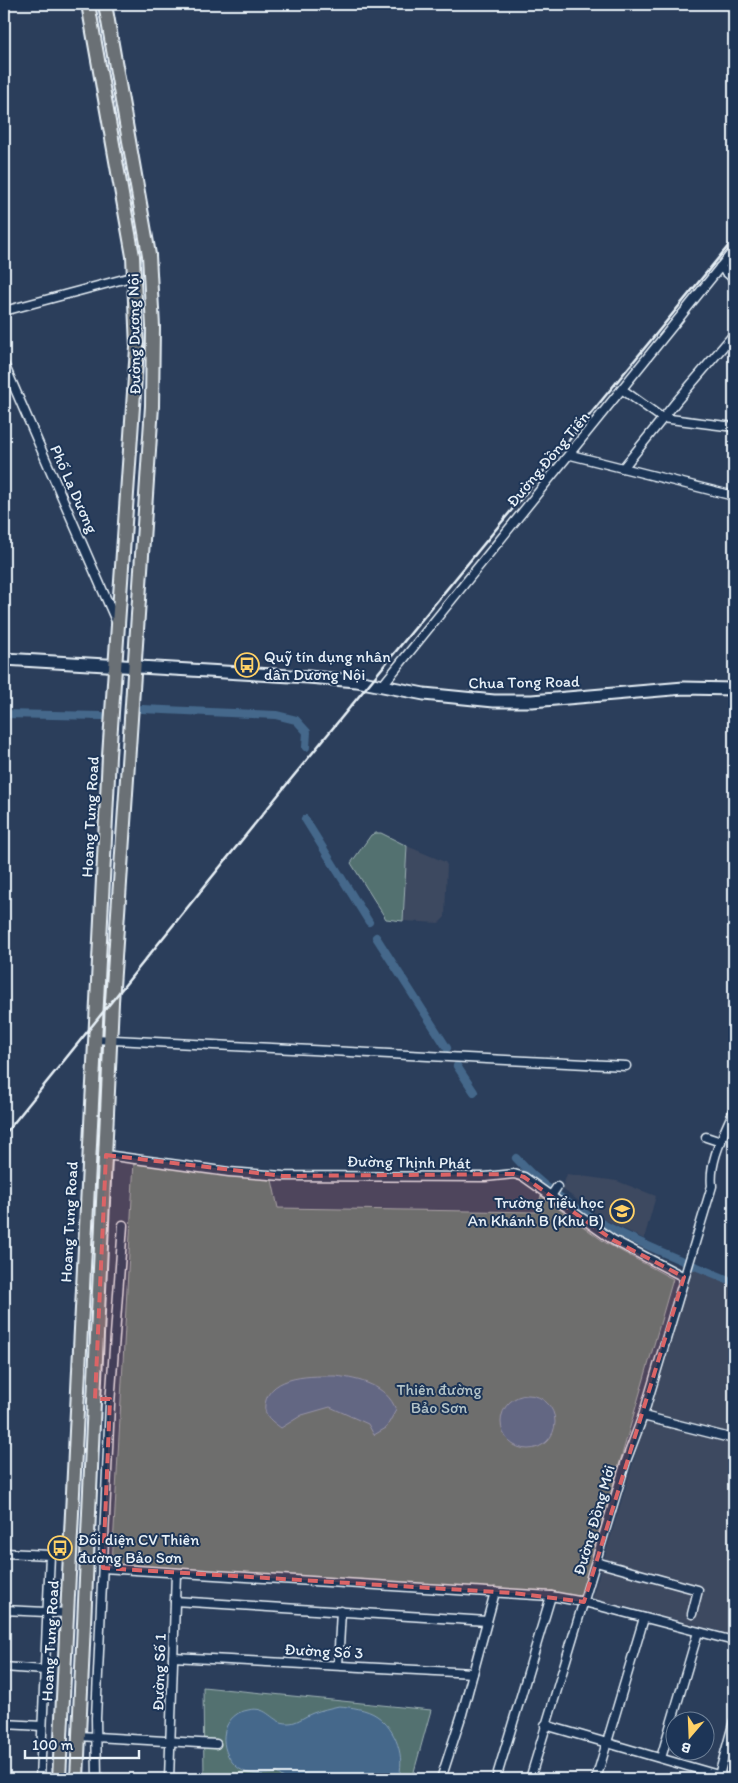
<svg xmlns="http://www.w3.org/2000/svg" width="738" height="1783" font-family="Itim,sans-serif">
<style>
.built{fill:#3c4860}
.green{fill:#537170;stroke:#9eb1b4}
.water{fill:#44688b;stroke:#869fb7}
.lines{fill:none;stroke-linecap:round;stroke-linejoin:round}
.canal{stroke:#44688b;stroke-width:8}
.minor-casing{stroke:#e8f1f8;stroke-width:11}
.secondary-casing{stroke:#e8f1f8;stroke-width:15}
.primary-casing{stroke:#e8f1f8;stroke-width:16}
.minor{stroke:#1d3557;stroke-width:8}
.secondary{stroke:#1d3557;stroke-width:11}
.primary{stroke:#6a7074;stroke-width:12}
.rail{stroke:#e8f1f8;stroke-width:2.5}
.marked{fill:#db6466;fill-opacity:0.2;stroke:#db6466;stroke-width:4;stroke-dasharray:10 6;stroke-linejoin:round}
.labels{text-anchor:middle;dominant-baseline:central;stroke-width:4;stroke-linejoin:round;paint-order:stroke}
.street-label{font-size:16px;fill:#e8f1f8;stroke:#1d3557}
.poi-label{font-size:16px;fill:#e8f1f8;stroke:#1d3557;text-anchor:start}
.park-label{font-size:16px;fill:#b4c4c8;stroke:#1d3557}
</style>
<rect width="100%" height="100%" fill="#2b3e5b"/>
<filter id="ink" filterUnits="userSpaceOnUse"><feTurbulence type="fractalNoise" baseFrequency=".02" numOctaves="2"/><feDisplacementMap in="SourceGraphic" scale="10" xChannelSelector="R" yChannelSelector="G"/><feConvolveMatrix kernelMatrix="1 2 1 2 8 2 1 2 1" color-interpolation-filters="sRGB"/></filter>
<g filter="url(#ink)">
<!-- built -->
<g class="built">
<polygon points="407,846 445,862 447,865 445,917 439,923 403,921"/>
<polygon points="567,1174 617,1181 656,1196 644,1239 605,1220 562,1189"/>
<polygon points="692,1267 734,1285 734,1635 592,1598"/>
</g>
<!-- green -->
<g class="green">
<polygon points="376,833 381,833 407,846 403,921 386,919 351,863 371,835"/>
<polygon points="134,1161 272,1180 278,1208 536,1212 541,1196 606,1243 673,1279 581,1596 112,1565"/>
<polygon points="203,1687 431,1710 412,1779 204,1779"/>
</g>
<!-- water -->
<g class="water">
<path d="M336,1376c23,3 51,9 60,34l-10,18 -12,7 -6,-11 -38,-17 -28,8 -21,13c-8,-6 -18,-12 -16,-24 5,-30 49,-28 71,-28z"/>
<circle cx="528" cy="1422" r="27"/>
<path d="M339,1706c12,1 28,3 38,10 19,13 29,42 21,63h-113l-8,-6c-10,1 -25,3 -34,-2 -21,-11 -27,-43 -6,-57 2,-2 7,-3 11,-4 21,-5 23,14 41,13 8,0 16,-7 24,-10 8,-3 17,-5 26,-7z"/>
</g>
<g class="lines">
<!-- canal -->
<g class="canal">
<polyline points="142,709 276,715 296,720 307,732 306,747"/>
<polyline points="4,714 102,716"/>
<polyline points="305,819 369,922"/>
<polyline points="376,937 447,1048"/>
<polyline points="457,1066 474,1092"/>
<path d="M516,1158c55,62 143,93 218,124"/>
</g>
<!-- minor casing -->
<g class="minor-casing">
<g id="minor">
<polyline points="720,267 734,279"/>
<polyline points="4,311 135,276"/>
<polyline points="4,364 116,621"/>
<polyline points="623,390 662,418 734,427"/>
<polyline points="571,455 734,496"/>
<polyline points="623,468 676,402 734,334"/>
<polyline points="382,686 734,250"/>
<polyline points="95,1039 626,1066"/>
<polyline points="706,1137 721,1142"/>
<polyline points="106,1155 229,1172 283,1176 485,1177 514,1174 524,1177 613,1240 684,1277"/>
<polyline points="551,1196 557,1187"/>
<polyline points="643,1416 734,1439"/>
<polyline points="4,1553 50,1555 40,1779"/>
<polyline points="596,1562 698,1590 692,1614"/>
<polyline points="103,1568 551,1596 584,1602 734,1641"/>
<polyline points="175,1601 487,1621"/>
<polyline points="4,1610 67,1613"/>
<polyline points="173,1657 473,1673"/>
<polyline points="338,1665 341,1611"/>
<polyline points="4,1667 44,1670"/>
<polyline points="4,1724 42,1726"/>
<polyline points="545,1725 732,1779"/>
<polyline points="79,1736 216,1744"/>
<polyline points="661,1758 698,1632"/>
<polyline points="97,1779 96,1718 110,1404 123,1225"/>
<polyline points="169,1779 176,1573"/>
<polyline points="441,1779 462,1714 495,1592"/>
<polyline points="496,1779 551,1596"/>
<path d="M530,1779l96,-318 17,-45 69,-230c-3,-26 12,-52 22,-76"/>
<polyline points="596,1779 644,1618"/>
<polyline points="718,1779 734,1721"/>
</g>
</g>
<!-- secondary casing -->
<g class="secondary-casing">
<polyline id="secondary" points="4,659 308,677 357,681 424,694 494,701 532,701 684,688 734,689"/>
</g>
<!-- primary casing -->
<g class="primary-casing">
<g id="primary">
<polyline points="59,1779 109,756 137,348 133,256 88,4"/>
<polyline points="77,1779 112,1002 152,406 153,327 149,255 105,4"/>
</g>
</g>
<!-- minor -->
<use href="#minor" class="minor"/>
<!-- secondary -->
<use href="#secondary" class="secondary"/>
<!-- primary -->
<use href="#primary" class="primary"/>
<!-- rail -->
<polyline class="rail" points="4,1135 287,784 734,239"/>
</g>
</g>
<!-- marked area -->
<path class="marked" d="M106,1155l177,21 231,-2 10,3 89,63 71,37 -100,325 -71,-9 -410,-25 7,-169h-15z"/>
<!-- icons -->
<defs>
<g id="bus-ring" transform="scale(1.25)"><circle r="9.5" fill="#1d3557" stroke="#ffd166" stroke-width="1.5"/><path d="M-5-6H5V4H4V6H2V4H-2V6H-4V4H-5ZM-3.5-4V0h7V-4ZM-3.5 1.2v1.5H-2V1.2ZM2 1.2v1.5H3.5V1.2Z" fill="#ffd166"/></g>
<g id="school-ring" transform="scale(1.25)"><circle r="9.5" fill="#1d3557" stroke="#ffd166" stroke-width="1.5"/><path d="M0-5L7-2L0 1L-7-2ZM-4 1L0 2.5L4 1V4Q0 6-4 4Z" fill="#ffd166"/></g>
</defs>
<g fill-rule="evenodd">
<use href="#bus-ring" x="247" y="665"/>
<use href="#school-ring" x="622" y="1211"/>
<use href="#bus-ring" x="60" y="1548"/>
</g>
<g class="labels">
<!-- street labels -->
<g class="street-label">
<text transform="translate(134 334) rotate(-91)">Đường Dương Nội</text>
<text transform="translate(548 459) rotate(-50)">Đường Đồng Tiến</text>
<text transform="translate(74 489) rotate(66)">Phố La Dương</text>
<text transform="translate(524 682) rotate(-1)">Chua Tong Road</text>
<text transform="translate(90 817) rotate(-87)">Hoang Tung Road</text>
<text transform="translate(409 1162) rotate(1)">Đường Thịnh Phát</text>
<text transform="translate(69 1222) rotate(-87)">Hoang Tung Road</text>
<text transform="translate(594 1520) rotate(-74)">Đường Đồng Mới</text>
<text transform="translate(50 1641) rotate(-87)">Hoang Tung Road</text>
<text transform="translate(324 1651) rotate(3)">Đường Số 3</text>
<text transform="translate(159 1672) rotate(-88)">Đường Số 1</text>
</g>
<!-- poi labels -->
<g class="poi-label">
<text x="264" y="656">Quỹ tín dụng nhân<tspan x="264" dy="18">dân Dương Nội</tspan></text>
<text x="604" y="1202" text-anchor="end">Trường Tiểu học<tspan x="604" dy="18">An Khánh B (Khu B)</tspan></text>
<text x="78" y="1539">Đối diện CV Thiên<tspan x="78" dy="18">đường Bảo Sơn</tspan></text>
</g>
<!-- park labels -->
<g class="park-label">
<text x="439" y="1389">Thiên đường<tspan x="439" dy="18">Bảo Sơn</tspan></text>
</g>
</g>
<!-- margin -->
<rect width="738" height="1783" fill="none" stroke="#1d3557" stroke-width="20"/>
<rect x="10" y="10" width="718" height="1763" fill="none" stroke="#e8f1f8" stroke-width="2" filter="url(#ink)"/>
<!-- north arrow -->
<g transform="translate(690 1736) rotate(199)"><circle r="24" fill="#1d3557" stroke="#6e8097"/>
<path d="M0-4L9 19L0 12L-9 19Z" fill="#ffd166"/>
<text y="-8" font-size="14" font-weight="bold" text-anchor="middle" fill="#e8f1f8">B</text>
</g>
<!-- scale -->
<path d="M25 1750v8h114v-8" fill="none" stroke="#e8f1f8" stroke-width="2.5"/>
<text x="32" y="1750" font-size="15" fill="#e8f1f8" stroke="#1d3557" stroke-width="4" paint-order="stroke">100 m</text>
</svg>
